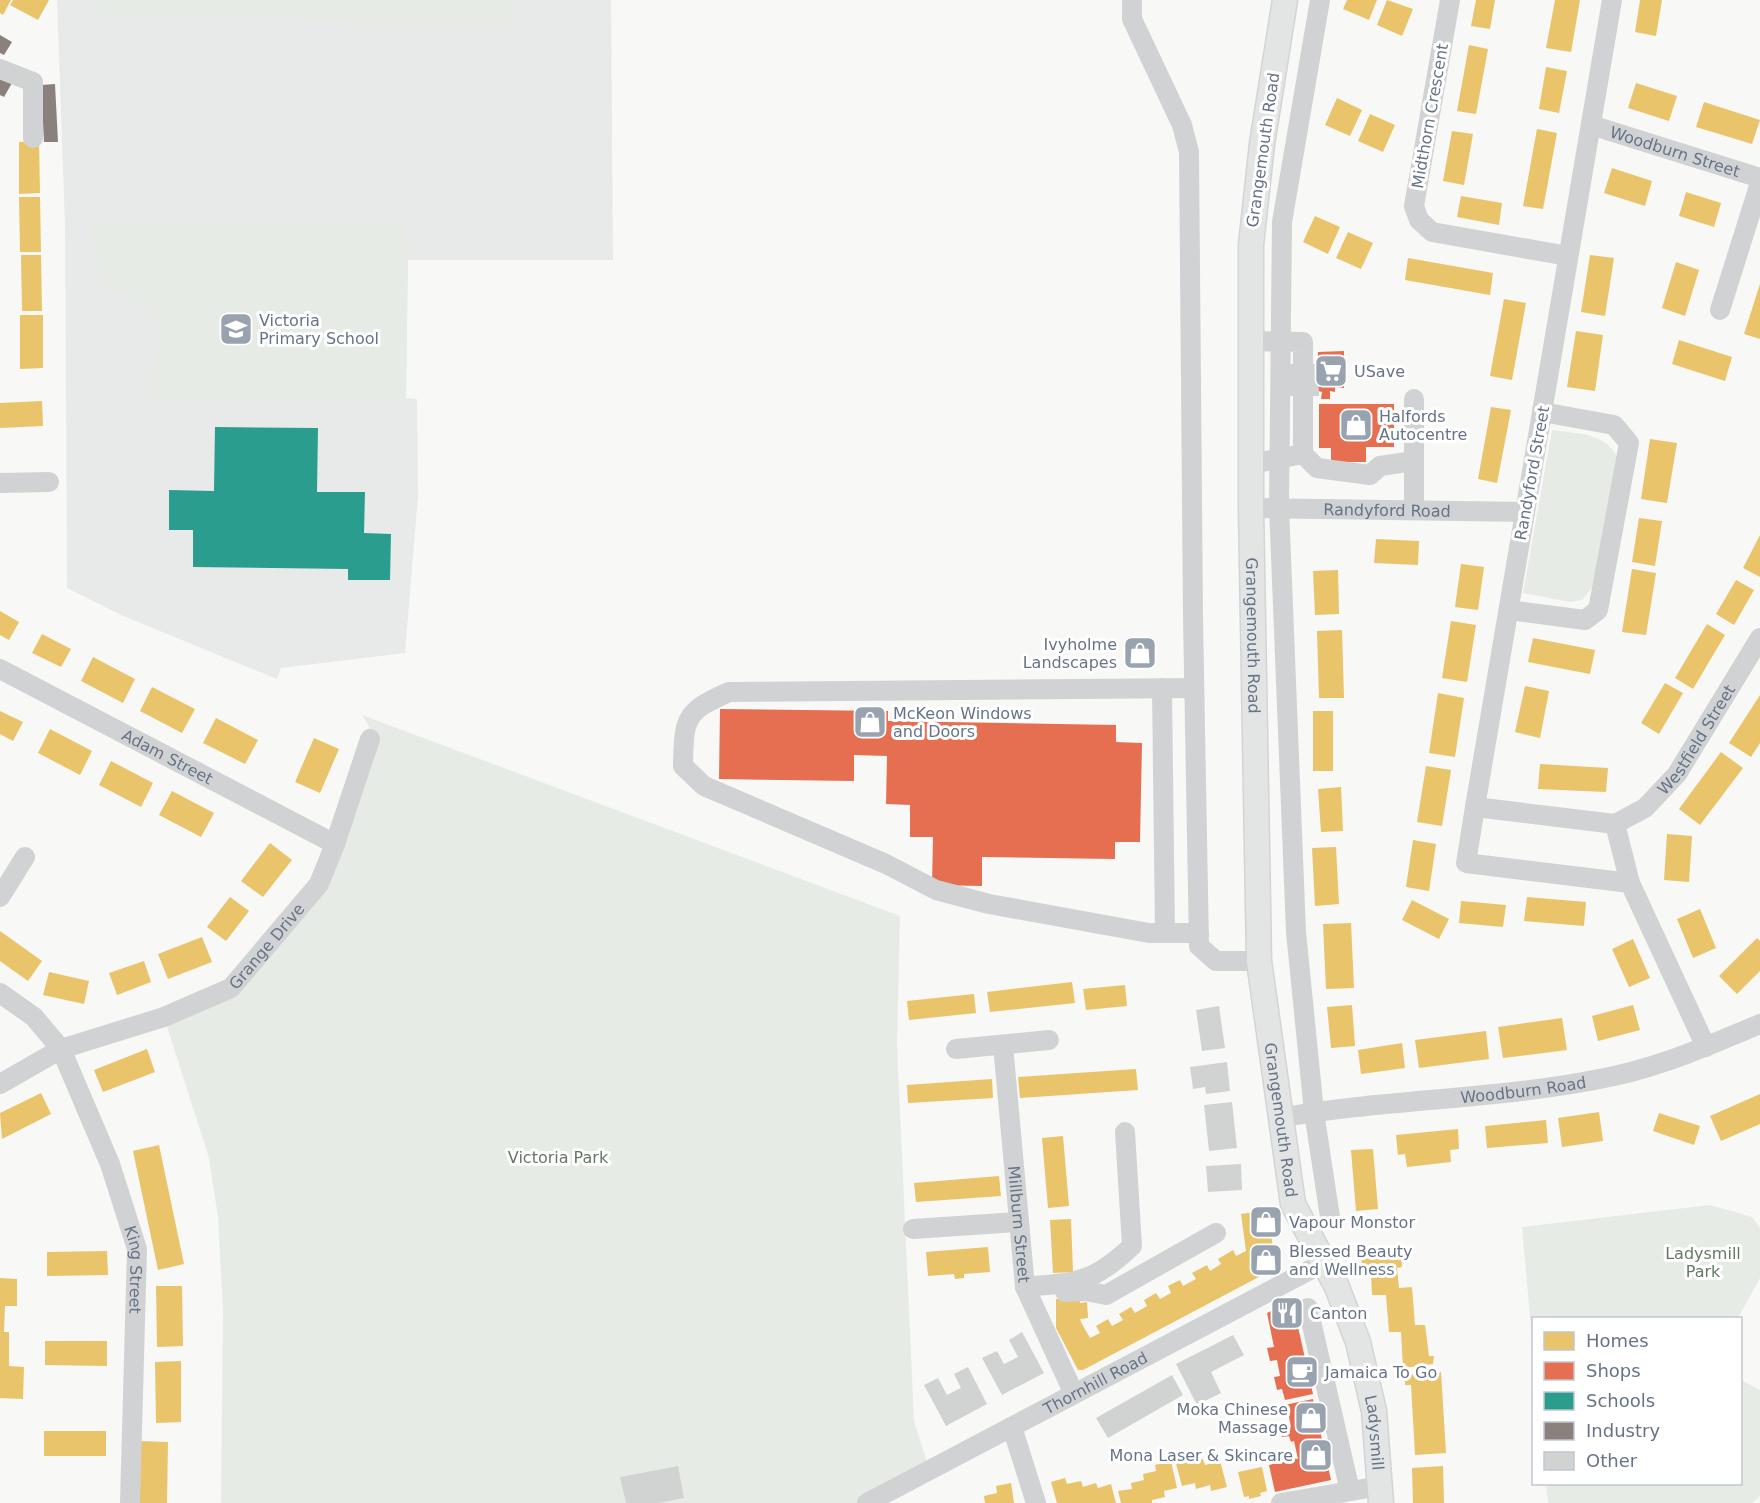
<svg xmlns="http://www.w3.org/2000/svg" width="1760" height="1503" font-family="'DejaVu Sans',sans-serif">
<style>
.built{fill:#e8e9e9}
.green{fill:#e7ebe5}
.homes{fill:#e9c46a}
.shops{fill:#e76f51}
.schools{fill:#2a9d8f}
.industry{fill:#8a817c}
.building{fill:#d1d3d3}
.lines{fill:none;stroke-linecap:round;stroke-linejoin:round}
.major-casing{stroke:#d3d4d6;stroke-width:27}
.minor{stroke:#d1d2d3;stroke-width:20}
.major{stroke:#e3e4e4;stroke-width:24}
.labels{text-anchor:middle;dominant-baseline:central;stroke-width:6;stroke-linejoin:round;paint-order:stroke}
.street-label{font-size:16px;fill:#667488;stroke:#fff}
.poi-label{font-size:16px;fill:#667488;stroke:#fff;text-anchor:start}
.park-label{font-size:16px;fill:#637a62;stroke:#fff}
</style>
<rect width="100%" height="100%" fill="#f8f8f7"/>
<!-- built -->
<polygon class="built" points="57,0 611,0 613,260 408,260 406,398 417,399 418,496 405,653 281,668 277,679 121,615 67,588 65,226"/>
<!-- green -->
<g class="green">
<polygon points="98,0 514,0 513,24 98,15"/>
<polygon points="90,224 408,225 406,399 150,399 150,375 161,335 160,325 146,306 121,294 109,297"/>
<path d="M1552,430c25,4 53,2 65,27l-25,131 -10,12 -12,2 -47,-9z"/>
<polygon points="362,715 900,916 897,1045 914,1421 930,1472 867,1503 221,1503 223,1311 218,1217 209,1158 164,1017 231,988 318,884 370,739 369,726"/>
<polygon points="1710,1205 1752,1217 1760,1228 1760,1278 1738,1318 1534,1318 1533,1350 1522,1227"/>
<polygon points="1741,1380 1760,1390 1760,1496 1752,1503 1548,1503 1546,1484 1740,1484"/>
</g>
<!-- homes -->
<g class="homes">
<polygon points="0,0 11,0 3,15 0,13"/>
<polygon points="13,0 49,0 38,20 10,5"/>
<polygon points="1347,0 1377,0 1369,20 1343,9"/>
<polygon points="1387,0 1413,9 1402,36 1377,25"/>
<polygon points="1476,0 1495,0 1490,29 1471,26"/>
<polygon points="1555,0 1580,0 1571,52 1546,48"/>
<polygon points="1640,0 1662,0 1656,36 1635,32"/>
<polygon points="1469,45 1488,49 1476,114 1457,111"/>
<polygon points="1546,67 1567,71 1559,113 1539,109"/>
<polygon points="1636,83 1677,96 1669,121 1628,108"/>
<polygon points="1337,98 1362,110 1350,136 1325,125"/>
<polygon points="1704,102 1760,120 1752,144 1696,127"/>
<polygon points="1370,114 1395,125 1383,152 1358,141"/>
<polygon points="1537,129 1557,133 1543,209 1523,206"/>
<polygon points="1452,131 1473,134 1464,185 1443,181"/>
<polygon points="39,141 40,193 19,194 19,142"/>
<polygon points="1612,168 1652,181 1645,206 1604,193"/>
<polygon points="1686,192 1721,203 1714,227 1679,216"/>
<polygon points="1461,196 1502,203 1499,225 1457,217"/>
<polygon points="19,197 40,197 41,252 20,252"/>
<polygon points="1315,216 1340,227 1328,254 1303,242"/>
<polygon points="1348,232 1373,243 1361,269 1336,258"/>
<polygon points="21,255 41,255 42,311 22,311"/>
<polygon points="1590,255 1614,258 1605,316 1581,312"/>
<polygon points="1408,258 1493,273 1490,295 1405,280"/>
<polygon points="1676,262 1699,270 1685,316 1662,308"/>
<polygon points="1760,284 1760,339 1744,334"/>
<polygon points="1504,299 1526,303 1512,380 1490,376"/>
<polygon points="20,315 43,315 43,368 20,369"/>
<polygon points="1576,331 1603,335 1595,391 1567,387"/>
<polygon points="1679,340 1732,357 1725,381 1672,364"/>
<polygon points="42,401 43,426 0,428 0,403"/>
<polygon points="1491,407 1511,410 1497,483 1478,479"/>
<polygon points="1650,439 1677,443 1667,503 1641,499"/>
<polygon points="1639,518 1662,521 1655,566 1632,562"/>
<polygon points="1760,535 1760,577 1743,568"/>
<polygon points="1376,539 1419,541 1418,565 1374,563"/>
<polygon points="1461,564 1484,567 1478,610 1455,607"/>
<polygon points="1632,569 1656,573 1646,635 1622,632"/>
<polygon points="1338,570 1339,614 1315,615 1313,571"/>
<polygon points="1736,580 1754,590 1734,625 1716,614"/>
<polygon points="0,611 19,622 9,640 0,635"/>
<polygon points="1451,621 1476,625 1467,682 1442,678"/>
<polygon points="1707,624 1725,635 1693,689 1675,678"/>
<polygon points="1342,630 1344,698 1319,698 1317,631"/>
<polygon points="42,634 71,649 61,667 32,653"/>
<polygon points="1533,638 1595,650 1590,674 1528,662"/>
<polygon points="93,657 135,679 123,703 81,681"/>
<polygon points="1665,683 1683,693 1659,734 1641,723"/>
<polygon points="1525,686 1549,691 1540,738 1515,732"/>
<polygon points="152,687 195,709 182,733 140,711"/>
<polygon points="1438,693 1464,698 1455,757 1429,753"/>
<polygon points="1760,695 1760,743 1751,757 1729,743"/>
<polygon points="0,711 23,722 13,741 0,734"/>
<rect x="1313" y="711" width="20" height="60"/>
<polygon points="216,718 258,740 245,764 203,743"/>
<polygon points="50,729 92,751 80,775 38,753"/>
<polygon points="314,738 339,749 320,793 295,782"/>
<polygon points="1721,752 1743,768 1700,825 1679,809"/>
<polygon points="111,761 153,783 141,807 99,785"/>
<polygon points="1540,764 1608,768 1606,792 1538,789"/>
<polygon points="1426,766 1451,770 1442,826 1417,822"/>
<polygon points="1341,787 1343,831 1321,832 1318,789"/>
<polygon points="172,791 214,813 201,837 159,815"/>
<polygon points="1667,834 1692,836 1689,882 1664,880"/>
<polygon points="1413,840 1436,844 1429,891 1406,887"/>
<polygon points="270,843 292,860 263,897 241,881"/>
<polygon points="1336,847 1339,904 1315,906 1312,848"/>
<polygon points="230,897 249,911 226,941 207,927"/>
<polygon points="1527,897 1586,902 1584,926 1524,921"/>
<polygon points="1412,900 1449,919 1439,939 1402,920"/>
<polygon points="1461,901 1506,905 1503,927 1459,923"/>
<polygon points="1700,909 1716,948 1693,958 1677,919"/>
<polygon points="1351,923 1354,988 1326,989 1323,924"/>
<polygon points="0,931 42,961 28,981 0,961"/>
<polygon points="202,937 212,962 168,979 158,954"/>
<polygon points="1757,938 1760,941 1760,971 1737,994 1719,976"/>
<polygon points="1633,939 1650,978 1629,987 1612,949"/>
<polygon points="144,961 151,982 117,995 109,973"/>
<polygon points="49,972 89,981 84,1004 43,995"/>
<polygon points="1072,982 1075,1003 990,1012 987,992"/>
<polygon points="1125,985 1127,1006 1086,1010 1083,989"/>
<polygon points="974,994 976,1013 909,1020 907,1001"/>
<polygon points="1352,1005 1355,1046 1331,1048 1327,1007"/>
<polygon points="1633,1005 1640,1030 1598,1041 1592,1016"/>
<polygon points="1562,1018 1567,1050 1503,1058 1498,1027"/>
<polygon points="1486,1031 1489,1059 1419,1068 1415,1040"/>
<polygon points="1402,1043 1405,1068 1361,1074 1358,1050"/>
<polygon points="147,1049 155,1072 103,1092 94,1070"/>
<polygon points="1136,1069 1138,1090 1020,1098 1018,1077"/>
<polygon points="992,1079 993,1098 908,1103 907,1085"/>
<polygon points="41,1093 51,1114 2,1139 0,1113"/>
<polygon points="1760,1094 1760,1124 1721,1141 1710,1116"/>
<polygon points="1599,1112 1603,1141 1562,1147 1558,1118"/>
<polygon points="1659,1113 1700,1126 1694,1145 1653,1131"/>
<polygon points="1546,1120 1548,1143 1487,1148 1485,1126"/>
<polygon points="1458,1129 1459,1149 1450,1150 1451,1162 1407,1167 1405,1154 1398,1155 1396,1135"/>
<polygon points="1063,1136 1069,1206 1048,1208 1042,1138"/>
<polygon points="159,1145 184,1264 158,1270 133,1151"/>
<polygon points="1373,1149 1378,1209 1356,1211 1351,1150"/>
<polygon points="999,1176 1001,1196 916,1202 914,1183"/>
<polygon points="1268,1210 1275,1264 1272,1270 1083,1370 1078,1370 1056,1328 1056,1299 1080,1297 1080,1303 1087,1302 1088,1318 1080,1319 1081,1322 1090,1338 1100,1333 1096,1326 1108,1319 1112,1326 1123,1320 1119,1314 1131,1307 1135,1313 1147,1306 1144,1300 1156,1293 1160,1299 1171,1293 1168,1286 1180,1280 1183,1286 1196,1279 1192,1273 1207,1265 1210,1271 1221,1264 1218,1259 1233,1250 1236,1256 1246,1251 1241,1214"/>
<polygon points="1071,1219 1073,1272 1053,1273 1050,1220"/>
<polygon points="988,1247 990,1272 964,1274 964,1278 955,1279 954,1274 928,1276 926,1252"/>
<polygon points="1401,1248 1402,1267 1397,1268 1399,1288 1412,1287 1415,1325 1425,1325 1429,1356 1434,1356 1433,1364 1403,1368 1401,1332 1389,1332 1386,1295 1372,1295 1371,1273 1364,1275 1360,1251"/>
<polygon points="107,1251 108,1275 47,1276 47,1252"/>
<polygon points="0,1278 17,1279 17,1306 5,1306 4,1332 9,1332 9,1366 24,1367 23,1399 0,1398"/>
<polygon points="156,1286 182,1286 183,1346 157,1347"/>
<polygon points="45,1341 107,1341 107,1366 45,1365"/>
<polygon points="181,1361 181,1422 156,1423 155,1362"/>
<polygon points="1441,1372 1446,1453 1415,1455 1411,1385 1405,1385 1405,1375"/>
<rect x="44" y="1431" width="62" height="25"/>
<polygon points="139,1441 168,1442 167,1503 138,1503"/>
<polygon points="1189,1456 1190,1463 1203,1459 1205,1465 1220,1461 1227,1487 1211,1491 1210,1485 1196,1489 1195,1483 1182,1486 1175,1460"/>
<polygon points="1171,1461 1177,1488 1164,1491 1165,1497 1152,1500 1152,1503 1121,1503 1118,1491 1132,1489 1131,1483 1144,1480 1143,1474 1156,1471 1155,1465"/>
<polygon points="1443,1466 1444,1503 1413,1503 1412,1468"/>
<polygon points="1262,1467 1267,1491 1260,1493 1261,1496 1249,1499 1249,1496 1244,1497 1238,1472"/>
<polygon points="1065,1478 1067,1484 1081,1481 1083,1487 1096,1483 1098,1488 1111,1484 1116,1503 1057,1503 1051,1482"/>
<polygon points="1011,1483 1014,1503 985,1503 984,1496 997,1493 996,1486"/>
</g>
<!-- shops -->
<g class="shops">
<polygon points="1344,351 1344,388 1335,387 1335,392 1330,391 1330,399 1321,399 1322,392 1318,391 1318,352"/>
<polygon points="1319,404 1394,404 1394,447 1366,447 1366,462 1331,462 1331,448 1319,448"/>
<polygon points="720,709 888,711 888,721 1116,725 1116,742 1142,743 1140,842 1115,842 1115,859 982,857 982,886 932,885 933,837 910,837 910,805 886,804 887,756 854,755 854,781 719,779"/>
<polygon points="1292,1300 1313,1394 1285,1400 1282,1389 1277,1390 1274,1377 1280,1376 1277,1360 1270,1361 1267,1348 1274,1347 1267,1313"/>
<polygon points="1313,1399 1331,1480 1275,1492 1269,1465 1277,1463 1275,1452 1283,1451 1285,1458 1298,1459 1294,1441 1291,1442 1289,1436 1282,1437 1280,1429 1291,1427 1288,1412 1277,1414 1275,1407"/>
</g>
<!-- schools -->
<polygon class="schools" points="215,427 318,428 317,492 365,492 364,533 391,534 390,580 348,580 348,569 193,567 193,530 169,530 169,490 214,491"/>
<!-- industry -->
<g class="industry">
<polygon points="0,35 12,42 4,55 0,53"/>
<polygon points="0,77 12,83 4,97 0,95"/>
<polygon points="55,84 58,142 44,142 41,85"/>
</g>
<!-- building -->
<g class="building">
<polygon points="1289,364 1318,364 1319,396 1289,396"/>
<polygon points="1219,1006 1225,1048 1202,1051 1196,1010"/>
<polygon points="1227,1062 1230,1091 1206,1094 1205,1087 1193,1089 1190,1067"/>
<polygon points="1232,1102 1237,1148 1209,1151 1204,1105"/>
<polygon points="1241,1164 1242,1190 1208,1192 1206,1166"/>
<polygon points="1022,1332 1044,1373 1002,1395 982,1358 997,1351 1004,1364 1018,1357 1009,1340"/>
<polygon points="1233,1335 1244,1355 1211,1372 1221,1393 1197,1405 1176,1364"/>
<polygon points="968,1367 987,1404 946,1426 924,1385 938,1378 947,1395 961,1388 954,1374"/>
<polygon points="1172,1375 1183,1395 1108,1438 1096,1418"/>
<polygon points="678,1466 684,1498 658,1503 626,1503 620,1477"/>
</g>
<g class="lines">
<!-- major casing -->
<g class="major-casing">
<g id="major">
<path id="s10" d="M1285,0l-23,144 -11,101v263l8,453 34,243 44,83 21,55 16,69 7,92"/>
</g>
</g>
<!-- minor -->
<g class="minor">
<polyline points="1132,0 1132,19 1182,125 1189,152 1193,617 1199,946 1216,961 1259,961"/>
<polyline points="1320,0 1282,222 1279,506 1296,932 1314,1112 1330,1217"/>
<polyline points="1450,0 1414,206 1419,220 1432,232 1568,256"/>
<polyline points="1612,0 1475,807 1615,824"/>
<polyline points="0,69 33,82 33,138"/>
<path id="s1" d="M1591,125l169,53"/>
<polyline points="1720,310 1760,183"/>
<polyline points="1251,341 1303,342 1303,454 1251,464"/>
<polyline points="1303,454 1317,468 1370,475 1380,466 1414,461"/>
<polyline points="0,483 49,482"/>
<path id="s2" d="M1251,508l274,4"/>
<polyline points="1414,509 1414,399"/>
<polyline points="1509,610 1585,620 1598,610 1629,443 1614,425 1542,412"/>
<path id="s3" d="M0,669l335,175"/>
<polyline points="1162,688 1165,933"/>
<path d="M1194,688l-465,4c-45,20 -45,26 -46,74l21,20 182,78 50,26 53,14 160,29h50"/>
<polyline points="1475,807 1466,863 1630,883 1706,1047"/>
<path id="s4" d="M1615,824l30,-16 32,-34 83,-136"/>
<polyline points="1615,824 1630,883"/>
<polyline points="0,897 25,857"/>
<path id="s5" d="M0,993l34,24 27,32 49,115 27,85 -7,254"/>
<path id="s6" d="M1003,1045l22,242 49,107"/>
<polyline points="956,1049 1049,1040"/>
<path id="s7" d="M0,1084l61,-35 103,-32 67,-29 88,-104 16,-40 35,-105"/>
<path id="s8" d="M1279,1118c111,-20 225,-18 335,-42 50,-11 99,-32 146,-52"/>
<polyline points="913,1229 1017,1222"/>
<path d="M1025,1287c52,-5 67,-3 107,-41l-7,-114"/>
<polyline points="1065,1292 1086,1291 1106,1295 1216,1233"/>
<polyline points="1308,1308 1350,1491"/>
<polyline points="1012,1427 1036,1503"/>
<path id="s9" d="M867,1503l456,-240"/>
<polyline points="1281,1503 1380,1486"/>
</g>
<!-- major -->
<use href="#major" class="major"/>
</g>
<!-- icons -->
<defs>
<g id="school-square" transform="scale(1.725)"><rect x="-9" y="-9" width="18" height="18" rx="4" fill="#99a2af" stroke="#fff"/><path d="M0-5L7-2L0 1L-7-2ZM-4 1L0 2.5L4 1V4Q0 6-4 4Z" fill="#fff"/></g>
<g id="supermarket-square" transform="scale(1.725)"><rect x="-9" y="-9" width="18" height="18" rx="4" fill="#99a2af" stroke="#fff"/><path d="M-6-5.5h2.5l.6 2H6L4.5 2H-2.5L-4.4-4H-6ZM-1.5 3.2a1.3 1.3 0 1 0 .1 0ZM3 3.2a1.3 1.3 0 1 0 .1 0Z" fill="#fff"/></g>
<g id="shop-square" transform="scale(1.725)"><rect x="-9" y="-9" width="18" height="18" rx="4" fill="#99a2af" stroke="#fff"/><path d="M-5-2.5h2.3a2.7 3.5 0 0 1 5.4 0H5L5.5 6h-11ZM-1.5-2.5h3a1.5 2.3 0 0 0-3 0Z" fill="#fff"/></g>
<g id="restaurant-square" transform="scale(1.725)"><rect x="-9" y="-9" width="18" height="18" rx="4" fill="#99a2af" stroke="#fff"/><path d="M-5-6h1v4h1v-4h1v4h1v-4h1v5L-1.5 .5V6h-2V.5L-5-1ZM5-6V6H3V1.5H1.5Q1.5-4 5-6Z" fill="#fff"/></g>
<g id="cafe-square" transform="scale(1.725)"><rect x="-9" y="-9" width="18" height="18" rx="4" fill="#99a2af" stroke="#fff"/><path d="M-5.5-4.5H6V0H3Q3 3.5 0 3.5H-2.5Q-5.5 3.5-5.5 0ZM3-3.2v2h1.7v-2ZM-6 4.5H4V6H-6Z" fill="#fff"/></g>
</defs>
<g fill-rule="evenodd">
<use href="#school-square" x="236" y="329"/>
<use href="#supermarket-square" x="1331" y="371"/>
<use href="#shop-square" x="1356" y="425"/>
<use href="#shop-square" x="1140" y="653"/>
<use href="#shop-square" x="870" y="722"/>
<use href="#shop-square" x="1266" y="1222"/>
<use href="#shop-square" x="1266" y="1260"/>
<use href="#restaurant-square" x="1287" y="1313"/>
<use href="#cafe-square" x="1302" y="1372"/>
<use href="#shop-square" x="1311" y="1418"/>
<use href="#shop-square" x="1316" y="1455"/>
</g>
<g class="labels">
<!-- street labels -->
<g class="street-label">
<text transform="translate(1430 116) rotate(-80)">Midthorn Crescent</text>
<text transform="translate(1263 150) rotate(-82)">Grangemouth Road</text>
<text stroke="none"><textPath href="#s1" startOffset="88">Woodburn Street</textPath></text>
<text transform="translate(1532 473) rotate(-80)">Randyford Street</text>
<text stroke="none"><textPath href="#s2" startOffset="136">Randyford Road</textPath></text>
<text stroke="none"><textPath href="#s10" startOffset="638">Grangemouth Road</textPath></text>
<text stroke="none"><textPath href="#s4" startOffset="120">Westfield Street</textPath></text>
<text stroke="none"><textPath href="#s3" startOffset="189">Adam Street</textPath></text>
<text stroke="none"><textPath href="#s7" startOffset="306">Grange Drive</textPath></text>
<text stroke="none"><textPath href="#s8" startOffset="246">Woodburn Road</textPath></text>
<text stroke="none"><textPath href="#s10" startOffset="1124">Grangemouth Road</textPath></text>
<text stroke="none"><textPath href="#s6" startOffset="180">Millburn Street</textPath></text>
<text stroke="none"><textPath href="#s5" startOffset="318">King Street</textPath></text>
<text stroke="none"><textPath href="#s9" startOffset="258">Thornhill Road</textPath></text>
<text stroke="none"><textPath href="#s10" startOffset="1454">Ladysmill</textPath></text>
</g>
<!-- poi labels -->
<g class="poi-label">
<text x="259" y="320">Victoria<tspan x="259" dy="18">Primary School</tspan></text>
<text x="1354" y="371">USave</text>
<text x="1379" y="416">Halfords<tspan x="1379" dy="18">Autocentre</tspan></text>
<text x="1117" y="644" text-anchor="end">Ivyholme<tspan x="1117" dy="18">Landscapes</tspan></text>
<text x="893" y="713">McKeon Windows<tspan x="893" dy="18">and Doors</tspan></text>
<text x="1289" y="1222">Vapour Monstor</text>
<text x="1289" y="1251">Blessed Beauty<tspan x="1289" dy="18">and Wellness</tspan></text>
<text x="1310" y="1313">Canton</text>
<text x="1325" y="1372">Jamaica To Go</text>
<text x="1288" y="1409" text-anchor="end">Moka Chinese<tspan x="1288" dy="18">Massage</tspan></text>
<text x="1293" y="1455" text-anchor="end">Mona Laser &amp; Skincare</text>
</g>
<!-- park labels -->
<g class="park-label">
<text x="558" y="1157">Victoria Park</text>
<text x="1703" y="1253">Ladysmill<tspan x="1703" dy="18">Park</tspan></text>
</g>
</g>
<!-- legend -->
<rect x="1532" y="1317" width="210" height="168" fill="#ffffff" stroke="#c2c7cf" stroke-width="1.5"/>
<rect x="1544" y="1332" width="30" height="18" fill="#e9c46a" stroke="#c2c7cf" stroke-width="1.5"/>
<text x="1586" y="1347" font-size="18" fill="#667488">Homes</text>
<rect x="1544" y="1362" width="30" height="18" fill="#e76f51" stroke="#c2c7cf" stroke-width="1.5"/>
<text x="1586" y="1377" font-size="18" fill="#667488">Shops</text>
<rect x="1544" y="1392" width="30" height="18" fill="#2a9d8f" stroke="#c2c7cf" stroke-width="1.5"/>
<text x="1586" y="1407" font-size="18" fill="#667488">Schools</text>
<rect x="1544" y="1422" width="30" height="18" fill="#8a817c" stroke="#c2c7cf" stroke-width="1.5"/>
<text x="1586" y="1437" font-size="18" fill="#667488">Industry</text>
<rect x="1544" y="1452" width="30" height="18" fill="#d1d3d3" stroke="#c2c7cf" stroke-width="1.5"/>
<text x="1586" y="1467" font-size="18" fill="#667488">Other</text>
</svg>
